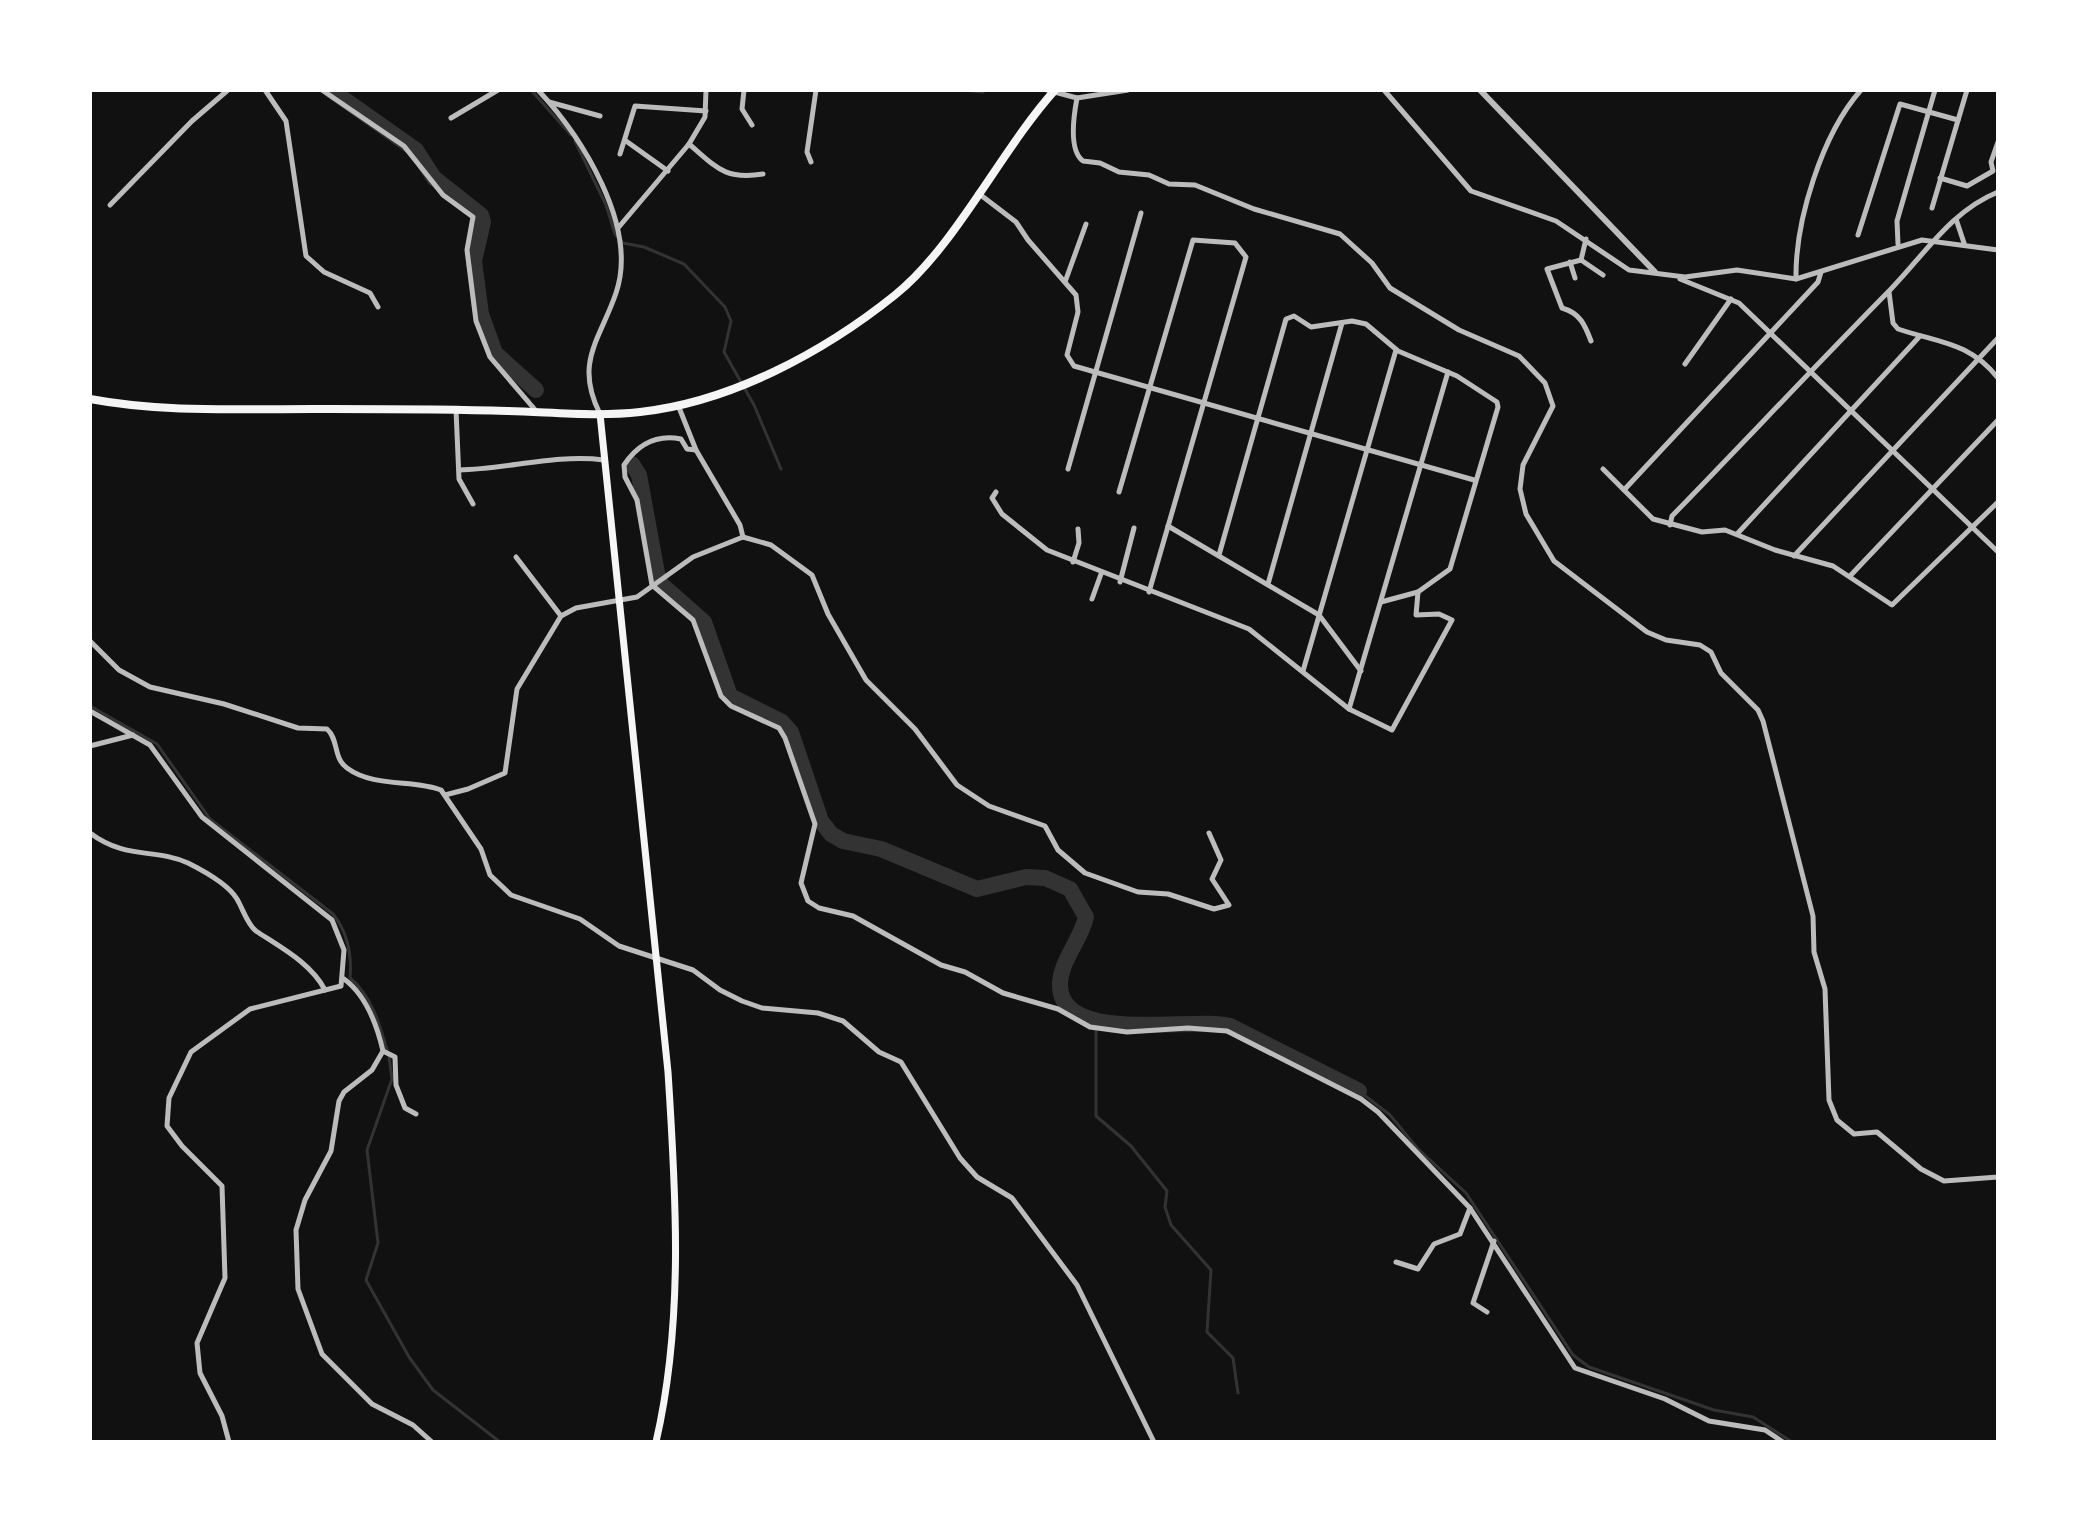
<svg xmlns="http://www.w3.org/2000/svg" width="2088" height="1532" font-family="'Libre Baskerville',serif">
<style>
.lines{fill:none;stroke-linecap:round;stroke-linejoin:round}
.stream{stroke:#333;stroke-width:3}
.river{stroke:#333;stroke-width:16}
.minor{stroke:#bcbcbc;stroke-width:5}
.tertiary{stroke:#bcbcbc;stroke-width:6}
.secondary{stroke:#f5f5f5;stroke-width:7}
.trunk{stroke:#f5f5f5;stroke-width:8}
</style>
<rect width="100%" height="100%" fill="#111"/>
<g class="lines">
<!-- stream -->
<g class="stream">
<polyline points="531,90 571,135"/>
<polyline points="910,90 933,90"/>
<polyline points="962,90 983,92"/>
<polyline points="575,141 606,205 615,234 623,243 644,247 684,264 725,307 731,321 724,352 754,405 781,469"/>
<path d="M90,706l67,38 53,75 123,95c15,19 19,41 17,64 21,17 30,47 37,72"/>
<polyline points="1096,1021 1096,1116 1131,1146 1167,1191 1165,1207 1171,1225 1211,1270 1207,1332 1233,1358 1238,1393"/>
<polyline points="389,1057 392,1079 367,1150 378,1243 366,1280 409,1357 433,1390 500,1442"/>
<polyline points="1359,1091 1390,1115 1418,1149 1466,1193 1573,1355 1589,1367 1714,1410 1753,1417 1792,1442"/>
</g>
<!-- river -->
<g class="river">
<polyline points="331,90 416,150 434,178 481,215 483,222 474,261 481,314 495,353 536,390"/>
<path d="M632,464l7,11 18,98 5,12 42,37 26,74 52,26 9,10 30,89 10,13 12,7 38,8 96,40 49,-12 19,1 25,11 16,28c-5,23 -26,44 -26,68 0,61 133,31 170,41l129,65"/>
</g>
<!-- minor -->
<g class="minor">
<polyline points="265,90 286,121 306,256 324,272 370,293 378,307"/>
<polyline points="322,90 404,146 443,195 473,217 467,250 476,321 490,357 537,412"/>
<path d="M538,90c43,46 101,136 78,203 -16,47 -42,69 -16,121"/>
<polyline points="744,90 742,109 752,125"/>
<polyline points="1047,90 1077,98 1128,90"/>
<polyline points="1384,90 1471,191 1556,221 1629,270 1685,277 1737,270 1796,279 1922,240 1998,250"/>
<path d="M1077,98c-3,16 -9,52 6,63l17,2 19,9 30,3 20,9 26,1 59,24 86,25 32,29 18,25 69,42 60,26 26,27 8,23 -30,59 -3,24 6,25 28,47 93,71 19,8 34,5 11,7 10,21 37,37 5,11 50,195 1,36 11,37 4,111 8,20 17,14 23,-2 44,37 23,12 54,-4"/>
<polyline points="549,102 600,116"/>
<polyline points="451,118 498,90"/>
<polyline points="626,141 668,171"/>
<path d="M689,144c28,24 36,36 74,30"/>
<polyline points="620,154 635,106 706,111"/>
<polyline points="811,162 807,152 816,90"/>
<polyline points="1940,178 1967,186 1993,171 1991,162 1998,142"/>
<polyline points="978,193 1016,222 1028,240 1076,295 1078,312 1067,355 1074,366 1474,480"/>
<polyline points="110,205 192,121 228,90"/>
<polyline points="1932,208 1967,90"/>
<polyline points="1956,219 1964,243"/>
<polyline points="618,228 689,144 705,117 706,90"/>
<polyline points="1858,235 1900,104 1958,120"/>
<polyline points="1898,244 1897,221 1935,90"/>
<polyline points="1581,260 1586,239"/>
<polyline points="1570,262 1575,278"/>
<polyline points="1680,279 1739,303 1998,552"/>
<path d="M1796,279c-1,-58 26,-145 65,-189"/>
<polyline points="1065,282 1086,224"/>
<path d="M1889,292l4,31 5,6c42,14 71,13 100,49"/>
<path d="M1591,341c-6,-16 -11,-28 -29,-33l-15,-39 34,-9 22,15"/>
<polyline points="1685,364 1731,299"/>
<polyline points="678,405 696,450 740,525 743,537 771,545 812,575 828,614 866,680 915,729 957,785 989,806 1045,826 1058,850 1085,873 1138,892 1168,894 1214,909 1229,905 1212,879 1221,860 1209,833"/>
<polyline points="456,410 459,479 473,504"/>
<path d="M696,450l-9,-1 -6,-10c-25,-5 -43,5 -57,26l1,12 12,23 15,85 41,35 28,76 10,10 48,22 6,10 30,86 -14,59 7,18 11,7 34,8 88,49 24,7 38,21 55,16 32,18 37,5 61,-4 39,3 134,68 17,13 92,96 105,160 90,31 44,22 56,9 18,12"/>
<polyline points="1068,469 1141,213"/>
<polyline points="1603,469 1653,519 1702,532 1725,530 1775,550 1833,566 1892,605 1998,502"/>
<path d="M459,470c49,-1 96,-16 145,-10"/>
<polyline points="1624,490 1818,282 1821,272"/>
<polyline points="996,492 992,498 1002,514 1047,550 1249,629 1349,709 1392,730 1452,620 1439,614 1416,615 1418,592"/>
<polyline points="1119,492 1193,240 1235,243 1246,257 1149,592"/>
<path d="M1670,525l2,-9c73,-75 145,-152 218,-226 35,-36 61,-79 108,-98"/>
<polyline points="1168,526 1319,615 1361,671"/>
<polyline points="1738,533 1920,336"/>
<polyline points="1219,555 1286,319 1294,316 1311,327 1352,321 1366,324 1398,351 1457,376 1497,402 1498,407 1450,569 1418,592 1381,602"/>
<polyline points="1794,556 1998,338"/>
<polyline points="516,557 561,616"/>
<polyline points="1073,562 1079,543 1078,529"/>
<polyline points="1850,576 1998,420"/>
<polyline points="1120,582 1134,528"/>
<polyline points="1268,584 1342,323"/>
<polyline points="1092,599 1101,574"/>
<path d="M90,641l29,29 31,17 74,17 74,24 29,1c12,11 6,29 20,39 27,20 67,11 94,22l40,59 9,26 21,20 69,24 39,27 74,24 27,20 22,11 20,7 56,5 25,8 36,31 22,10 59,96 17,19 35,21 65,87 77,157"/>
<polyline points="1303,671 1396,350"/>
<polyline points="1349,709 1448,372"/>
<polyline points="90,711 150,745 202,817 332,920 344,950 341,986 250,1009 191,1052 169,1098 167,1126 182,1146 222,1186 225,1278 197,1343 200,1373 222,1416 229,1442"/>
<polyline points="90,746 133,735"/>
<polyline points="445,795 468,789 505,773 517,689 561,616 576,608 637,597 693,557 743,537"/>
<path d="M90,833c36,27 65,15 98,30 16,8 40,21 49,36 6,10 10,25 19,32 24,16 55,32 69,59"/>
<path d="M344,979c22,16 33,46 39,72l-11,19 -28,22 -5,9 -8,50 -26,49 -9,30 2,59 24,65 50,50 41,21 19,17"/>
<polyline points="383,1051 395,1057 396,1085 405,1108 416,1114"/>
<polyline points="1396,1262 1418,1269 1434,1244 1460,1234 1470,1208"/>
<polyline points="1487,1312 1473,1303 1494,1241"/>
</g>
<!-- tertiary -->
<polyline class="tertiary" points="1480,90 1655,272"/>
<!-- secondary -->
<path class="secondary" d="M600,414l68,658c8,122 16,249 -12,370"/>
<!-- trunk -->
<path class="trunk" d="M90,399c80,15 160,9 241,10 59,0 117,0 176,2 44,1 89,6 133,1 91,-10 184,-60 255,-117 60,-48 106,-145 160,-205"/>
</g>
<!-- border -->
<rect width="2088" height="1532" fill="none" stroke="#ffffff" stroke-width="184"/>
</svg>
